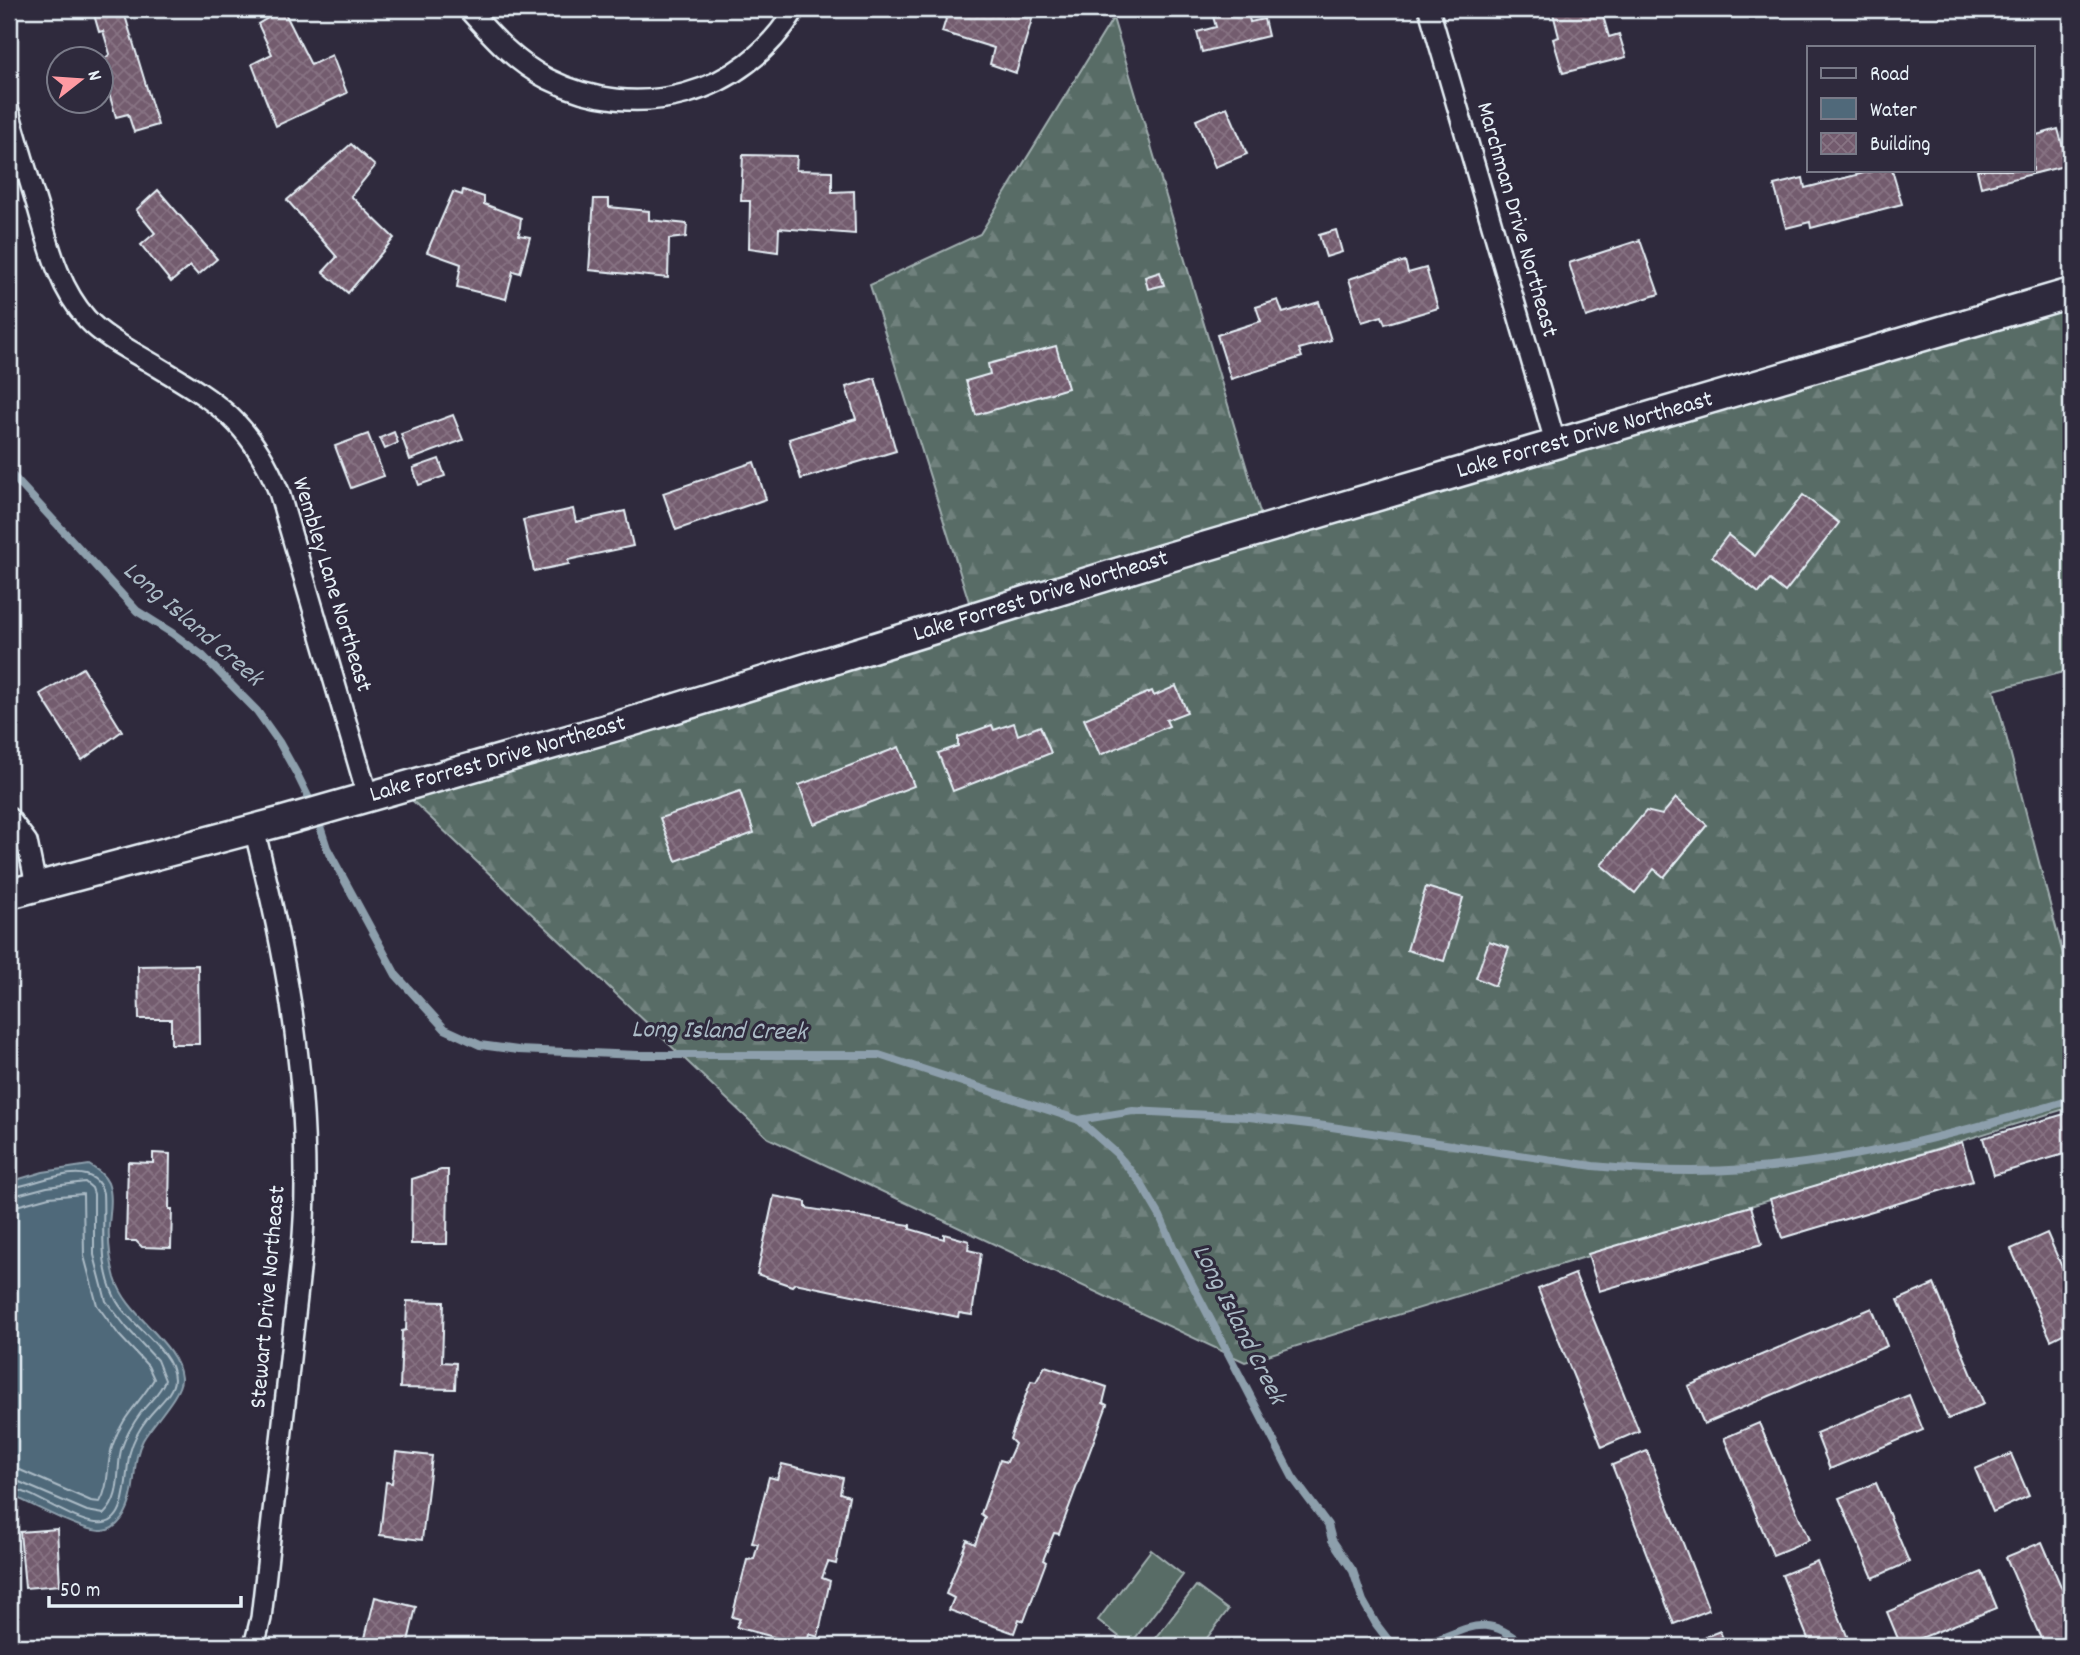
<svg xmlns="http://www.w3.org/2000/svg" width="2080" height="1655" font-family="Dekko,sans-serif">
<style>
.green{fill:#586c66;stroke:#a0aeaf;stroke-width:2}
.forest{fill:url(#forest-firs);stroke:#a0aeaf;stroke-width:2}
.water{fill:#50697a;stroke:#8d9fac;stroke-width:2}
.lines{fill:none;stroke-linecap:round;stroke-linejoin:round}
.shore{stroke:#abbbc6;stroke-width:2}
.stream{stroke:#8d9fac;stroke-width:8}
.building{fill:url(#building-cross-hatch);stroke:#e8f1f8;stroke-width:2}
.street-casing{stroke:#e8f1f8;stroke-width:24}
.secondary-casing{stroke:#e8f1f8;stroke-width:33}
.street{stroke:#2f2a3d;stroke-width:19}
.secondary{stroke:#2f2a3d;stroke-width:28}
.labels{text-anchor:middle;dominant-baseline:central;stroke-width:6;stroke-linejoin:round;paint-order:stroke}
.street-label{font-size:24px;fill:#e8f1f8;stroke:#2f2a3d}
.water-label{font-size:26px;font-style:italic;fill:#abbbc6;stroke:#2f2a3d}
</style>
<defs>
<pattern id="forest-firs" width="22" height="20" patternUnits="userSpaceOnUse" patternTransform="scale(1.75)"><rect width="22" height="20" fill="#586c66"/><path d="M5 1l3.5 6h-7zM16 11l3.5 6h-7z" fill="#70817d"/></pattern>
<pattern id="building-cross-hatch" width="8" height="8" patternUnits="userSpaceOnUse" patternTransform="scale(1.75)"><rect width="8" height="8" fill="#735b6e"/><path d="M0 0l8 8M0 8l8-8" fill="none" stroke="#877383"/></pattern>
</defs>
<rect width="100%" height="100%" fill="#2f2a3d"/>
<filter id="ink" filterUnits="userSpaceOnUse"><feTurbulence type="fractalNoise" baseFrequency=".0143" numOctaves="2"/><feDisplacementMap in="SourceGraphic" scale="14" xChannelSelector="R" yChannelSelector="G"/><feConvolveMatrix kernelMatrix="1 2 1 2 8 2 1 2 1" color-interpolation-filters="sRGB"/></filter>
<g filter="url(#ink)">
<!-- green -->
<g class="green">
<polygon points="1151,1550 1183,1575 1130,1645 1098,1620"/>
<polygon points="1196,1586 1228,1610 1201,1646 1150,1646"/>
</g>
<!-- forest -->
<polygon class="forest" points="1113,18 1267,536 2071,305 2071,670 1994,690 2071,985 2071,1107 1245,1362 768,1138 398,787 975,621 870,285 980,234"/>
<!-- water -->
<path class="water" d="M89,1165c8,5 15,9 19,18 5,13 2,28 1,42 -1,18 1,35 6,53 12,39 63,64 66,100 1,16 -29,46 -38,62 -10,18 -7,37 -12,57 -3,14 -12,33 -29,34 -20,1 -72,-28 -93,-37v-312l34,-10z"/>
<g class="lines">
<!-- shore -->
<g class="shore">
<path d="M9,1188c26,-2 84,-34 94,5 2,35 -5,71 12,105 13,27 58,50 59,81 0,15 -19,28 -27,40 -7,9 -14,22 -17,33 -5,17 -1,68 -26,71 -26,4 -68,-32 -95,-35"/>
<path d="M9,1197l38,-10 38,-5 7,6 2,6v61l12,46 21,27 30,32 8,20c-4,12 -15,21 -23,31 -8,11 -17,26 -21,39 -5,22 1,47 -17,64l-17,-3 -70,-30 -8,-2"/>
<path d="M9,1208l40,-11 34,-3 1,62 13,49 22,30 29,31 6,13c-14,24 -31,36 -41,65 -7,19 -3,41 -13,58l-9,-1 -71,-31 -11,-1"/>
</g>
<!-- stream -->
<g class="stream">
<polyline points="9,472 137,611 172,633 203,656 257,711 279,742 298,776 315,811 327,848 396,975 445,1029 480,1045 518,1050 638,1055 879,1055 1079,1120 1116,1153 1140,1182 1160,1216 1175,1251 1293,1478 1328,1525 1332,1540 1353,1571 1363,1601 1376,1624 1389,1641 1403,1646"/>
<path d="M1079,1120l54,-9 116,6 76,9 268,40c51,5 103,7 155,3 109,-8 219,-38 323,-69"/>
<path d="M1416,1646c46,-10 65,-40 108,0"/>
</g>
</g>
<!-- building -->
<g class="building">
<polygon points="101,9 123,9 158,125 134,132 128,114 116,117 102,69 102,61 110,54 103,31 99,32 93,11"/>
<polygon points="283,9 311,65 332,55 347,93 276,126 252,64 272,54 258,24"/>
<polygon points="949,9 968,9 977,12 978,9 1035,9 1016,73 990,64 994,48 942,32"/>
<polygon points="1211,9 1247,9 1250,22 1264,19 1268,36 1202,52 1197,32 1216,27"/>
<polygon points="1552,9 1601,9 1609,37 1619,34 1626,57 1563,73 1553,39 1559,37"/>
<polygon points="1227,107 1247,154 1215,167 1196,120"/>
<polygon points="2058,129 2068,165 1981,187 1977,170 2033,170 2033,136"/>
<polygon points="351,144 375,166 351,196 394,238 348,293 323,272 337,257 287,200"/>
<polygon points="743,155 797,156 796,170 832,171 832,192 854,191 855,234 779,228 778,252 749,248 750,201 741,201"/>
<polygon points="1876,170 1892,170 1902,204 1811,228 1810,222 1786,228 1774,185 1803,178 1805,188"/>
<polygon points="158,190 217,259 198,275 190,266 171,282 141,245 155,233 136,210"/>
<polygon points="463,190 484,197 484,204 521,218 519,235 530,237 520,273 513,271 506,299 457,287 461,264 427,252 453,192 462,195"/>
<polygon points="594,199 609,199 609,207 649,211 649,220 687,224 686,237 669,239 668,278 589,270"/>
<polygon points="1336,230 1342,252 1326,257 1319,235"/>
<polygon points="1640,240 1659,294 1586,317 1569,263"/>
<polygon points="1405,261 1408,273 1426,268 1438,308 1385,324 1382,316 1362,322 1349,279"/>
<polygon points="1160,272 1164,285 1148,289 1145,277"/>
<polygon points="1278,300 1283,313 1319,302 1331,340 1299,349 1302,357 1231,379 1217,335 1261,321 1256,307"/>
<polygon points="1056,346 1068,388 976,415 966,381 990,374 988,364"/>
<polygon points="875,378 896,451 801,479 789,439 856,419 846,387"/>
<polygon points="453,415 463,440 410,460 401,434"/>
<polygon points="394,432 398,443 385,449 380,438"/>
<polygon points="368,434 384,476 351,488 335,446"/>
<polygon points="439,459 445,476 419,485 413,468"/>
<polygon points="754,462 766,499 676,530 663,493"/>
<polygon points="1803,495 1839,523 1785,592 1770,580 1759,593 1712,556 1728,535 1755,556"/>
<polygon points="573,509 576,522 625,511 633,546 568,560 569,564 534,571 523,520"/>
<polygon points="9,586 15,588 9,632"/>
<polygon points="83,668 122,731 82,760 40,694"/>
<polygon points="1176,686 1187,712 1166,720 1169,726 1100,755 1084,719 1152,691 1154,696"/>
<polygon points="1014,723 1018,735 1040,726 1051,753 953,791 938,753 958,746 958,737 992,725 994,730"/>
<polygon points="899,747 914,786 814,824 799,785"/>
<polygon points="740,791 754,833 676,861 660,818"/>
<polygon points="1676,798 1707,825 1664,877 1654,869 1635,893 1601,865 1646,811 1662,815"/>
<polygon points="1426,887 1463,898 1444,961 1407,950"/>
<polygon points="1489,941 1509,948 1495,986 1476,978"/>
<polygon points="198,965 199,1044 171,1044 171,1019 139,1019 138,966"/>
<polygon points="2071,1112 2071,1152 1994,1175 1983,1138"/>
<polygon points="1962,1142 1973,1181 1782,1238 1770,1199"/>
<polygon points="153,1153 170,1154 169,1209 172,1209 171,1248 142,1247 136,1241 126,1241 128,1162 153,1163"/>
<polygon points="441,1170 448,1170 447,1244 411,1244 412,1179"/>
<polygon points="774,1196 806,1202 806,1208 910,1225 910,1229 944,1239 944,1234 969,1241 968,1250 981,1253 972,1315 959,1313 958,1317 795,1283 792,1286 757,1274"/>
<polygon points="1751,1206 1762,1244 1599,1291 1588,1254"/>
<polygon points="2047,1233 2071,1288 2071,1330 2051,1340 2011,1249"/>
<polygon points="1575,1274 1639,1431 1602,1447 1538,1289"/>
<polygon points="1934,1284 1984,1404 1948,1419 1898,1300"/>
<polygon points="407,1301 444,1302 442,1362 456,1363 455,1389 400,1388 402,1331 406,1330"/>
<polygon points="1872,1308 1887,1346 1704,1424 1688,1386"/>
<polygon points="1045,1366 1107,1387 1103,1403 1107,1405 1059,1534 1054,1533 1043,1560 1046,1562 1024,1621 1019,1619 1014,1633 949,1610 954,1598 946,1594 967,1540 975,1544 985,1517 981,1514 1000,1460 1007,1462 1015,1444 1010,1439 1031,1381 1036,1382"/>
<polygon points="1909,1395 1923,1430 1830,1469 1816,1433"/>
<polygon points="1759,1423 1809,1540 1773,1555 1724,1438"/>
<polygon points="1647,1451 1709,1610 1674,1624 1612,1465"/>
<polygon points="396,1452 432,1456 422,1540 380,1535 386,1482 392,1483"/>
<polygon points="2011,1454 2029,1496 1993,1512 1975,1469"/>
<polygon points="782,1464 843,1478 840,1493 849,1496 836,1564 828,1562 822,1578 830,1581 818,1637 809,1634 807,1646 736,1627 740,1619 732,1617 747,1560 754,1559 758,1544 752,1543 769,1477 777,1479"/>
<polygon points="1876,1483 1909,1562 1873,1578 1839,1498"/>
<polygon points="57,1529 60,1585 25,1588 20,1532"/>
<polygon points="2042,1542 2071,1610 2071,1646 2044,1646 2006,1557"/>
<polygon points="1817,1561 1851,1646 1811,1646 1782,1575"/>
<polygon points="1982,1572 1997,1608 1901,1646 1887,1612"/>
<polygon points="375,1597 416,1607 407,1646 363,1646"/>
<polygon points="1720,1631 1726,1646 1684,1646 1684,1645"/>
</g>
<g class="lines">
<!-- street casing -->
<g class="street-casing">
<g id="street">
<path d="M468,9c23,26 48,54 80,70 89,45 196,17 247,-70"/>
<polyline points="1429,9 1556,445"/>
<path d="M9,111c9,33 19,65 29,97 11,38 21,80 49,111 17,18 39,29 61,42 65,39 101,57 131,131l89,305"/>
<polyline points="9,818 27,842 36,885"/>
<path d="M254,1646l7,-28c10,-86 19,-172 29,-259 6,-57 15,-116 15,-174 1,-121 -21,-239 -51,-356"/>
</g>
</g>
<!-- secondary casing -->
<g class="secondary-casing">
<polyline id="secondary" points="9,894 280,822 624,724 1166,558 2071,293"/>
</g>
<!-- street -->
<use href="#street" class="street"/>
<!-- secondary -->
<use href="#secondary" class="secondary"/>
</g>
</g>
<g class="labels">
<!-- street labels -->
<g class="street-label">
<text transform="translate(1516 220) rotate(74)">Marchman Drive Northeast</text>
<text transform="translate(1585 436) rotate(-16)">Lake Forrest Drive Northeast</text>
<text transform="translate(331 585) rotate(73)">Wembley Lane Northeast</text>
<text transform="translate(1041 597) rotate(-17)">Lake Forrest Drive Northeast</text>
<text transform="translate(498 760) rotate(-16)">Lake Forrest Drive Northeast</text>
<text transform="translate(269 1297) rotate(-85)">Stewart Drive Northeast</text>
</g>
<!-- water labels -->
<g class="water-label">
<text transform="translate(192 625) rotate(41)">Long Island Creek</text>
<text transform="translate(719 1032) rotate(1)">Long Island Creek</text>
<text transform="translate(1238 1325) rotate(63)">Long Island Creek</text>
</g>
</g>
<!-- margin -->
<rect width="2080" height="1655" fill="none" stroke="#2f2a3d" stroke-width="35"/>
<rect x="18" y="18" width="2045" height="1620" fill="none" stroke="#e8f1f8" stroke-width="2.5" filter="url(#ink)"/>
<!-- legend -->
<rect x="1807" y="46" width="228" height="126" fill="#2f2a3d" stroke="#797a88" stroke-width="2"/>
<rect x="1821" y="68" width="35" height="10" fill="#2f2a3d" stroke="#797a88" stroke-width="2"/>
<text x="1870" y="80" font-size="21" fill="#e8f1f8">Road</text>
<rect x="1821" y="98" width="35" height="21" fill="#50697a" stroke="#797a88" stroke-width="2"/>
<text x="1870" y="116" font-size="21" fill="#e8f1f8">Water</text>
<rect x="1821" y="133" width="35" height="21" fill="url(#building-cross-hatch)" stroke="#797a88" stroke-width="2"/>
<text x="1870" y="150" font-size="21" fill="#e8f1f8">Building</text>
<!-- north arrow -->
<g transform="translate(80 80) rotate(73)"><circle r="33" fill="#2f2a3d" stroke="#797a88" stroke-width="2"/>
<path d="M0-5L12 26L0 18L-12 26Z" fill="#ff9aa2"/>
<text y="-10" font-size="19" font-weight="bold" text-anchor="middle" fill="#e8f1f8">N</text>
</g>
<!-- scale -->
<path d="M49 1596v10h192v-10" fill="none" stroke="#e8f1f8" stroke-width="3.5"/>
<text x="60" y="1596" font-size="21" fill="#e8f1f8" stroke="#2f2a3d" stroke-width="5" paint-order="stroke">50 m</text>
</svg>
